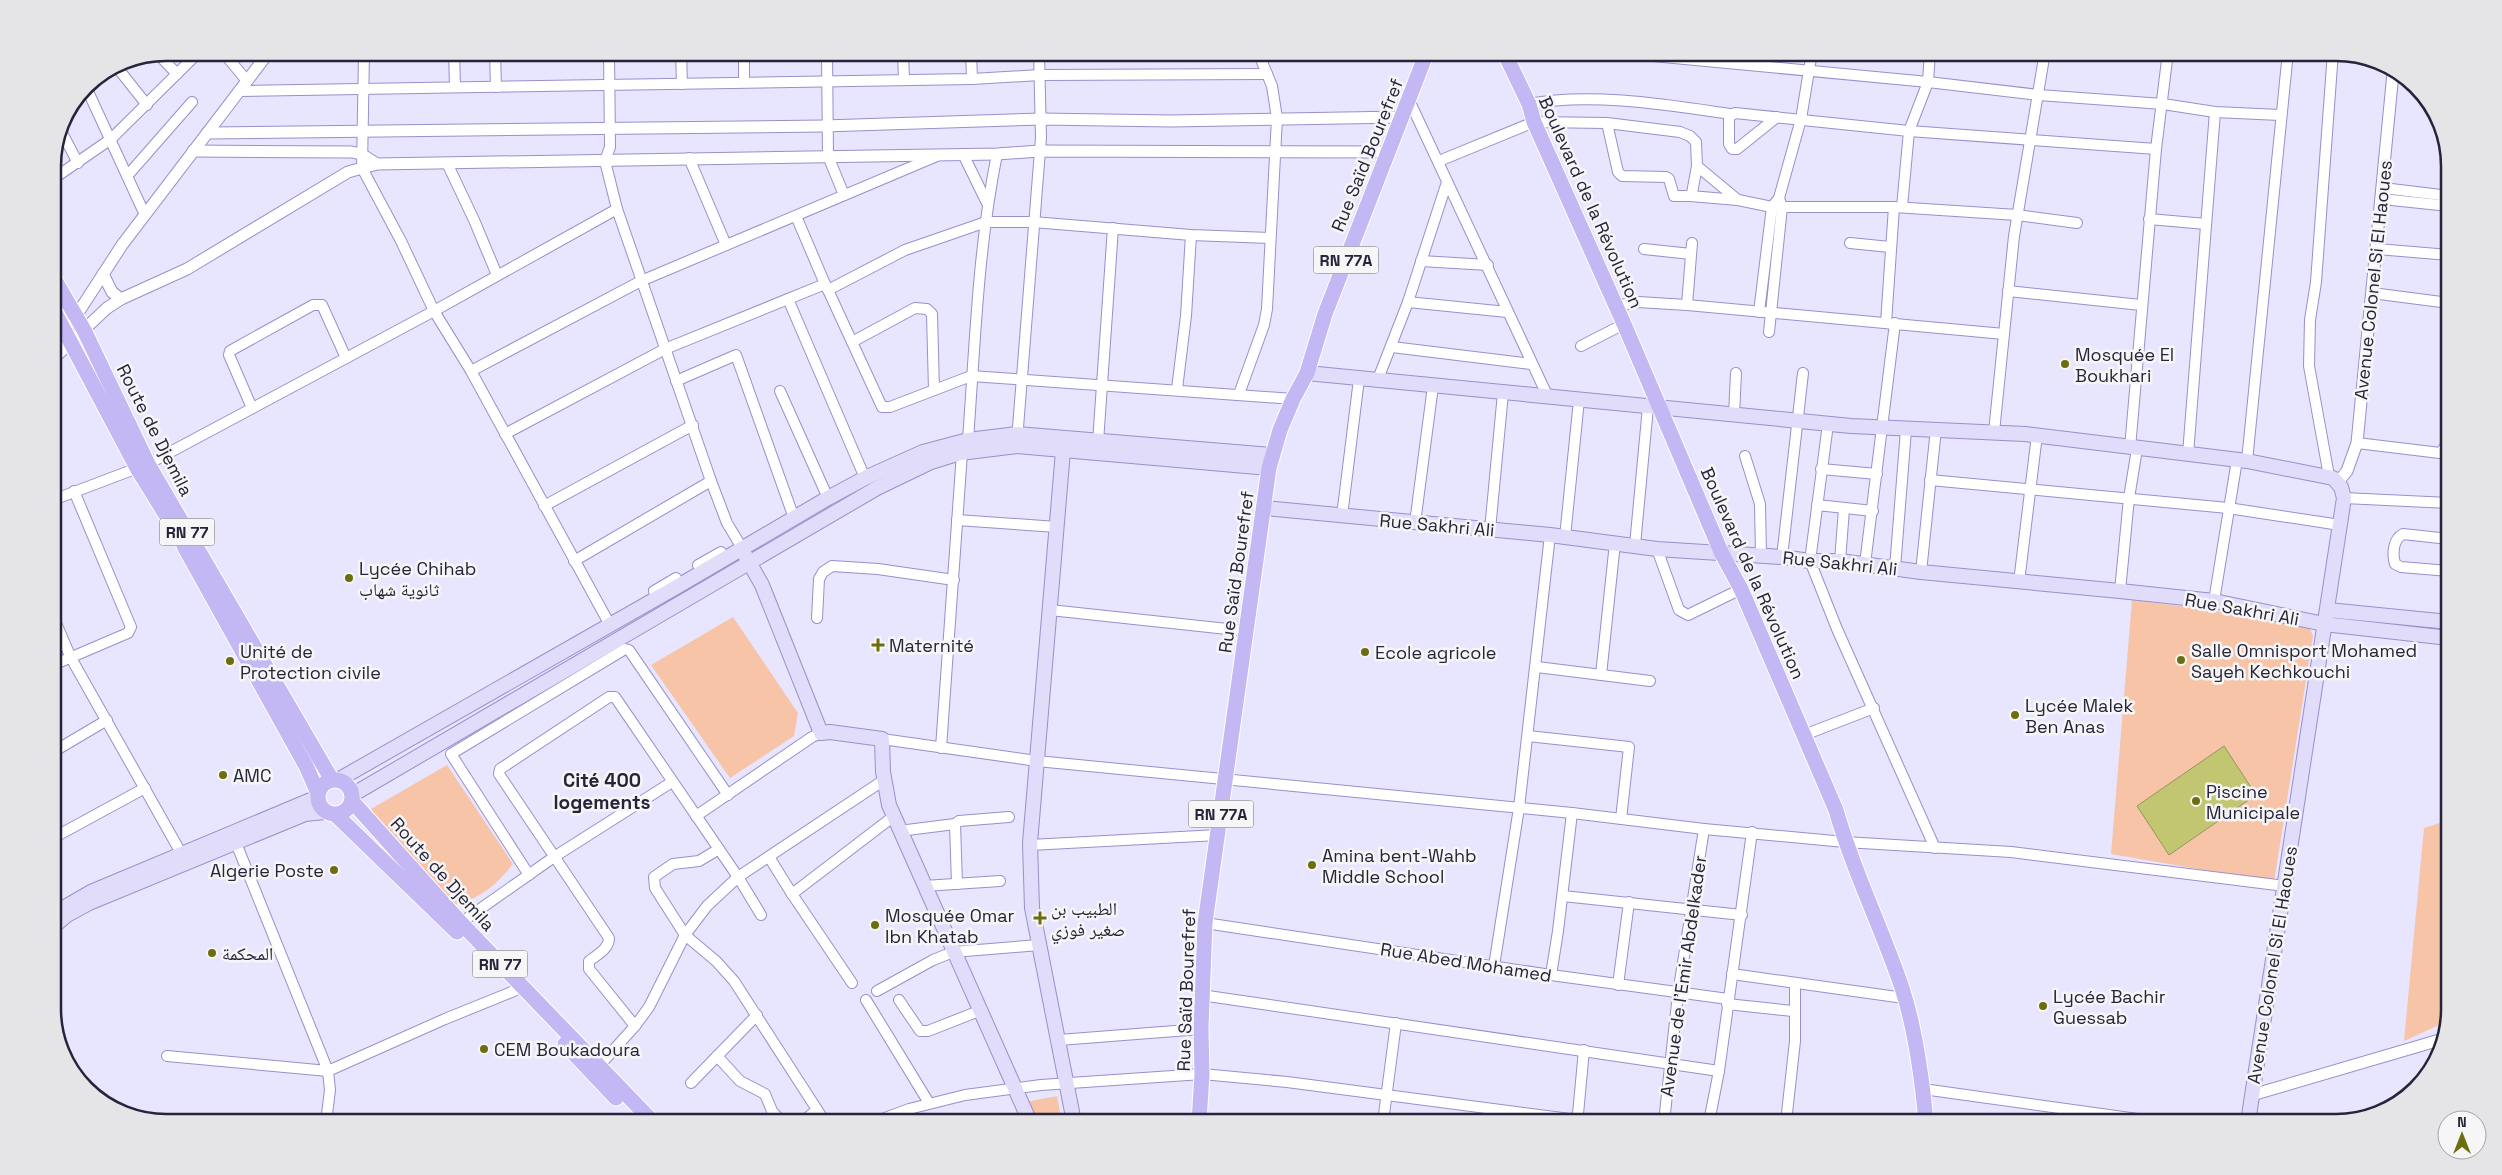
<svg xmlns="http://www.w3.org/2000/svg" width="2502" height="1175" font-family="'Space Grotesk','Noto Naskh Arabic',sans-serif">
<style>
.green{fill:#f7c4a8}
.water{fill:#c3c670;stroke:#949560}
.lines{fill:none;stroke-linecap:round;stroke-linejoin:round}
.minor-casing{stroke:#9890ca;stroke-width:12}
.tertiary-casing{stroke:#9890ca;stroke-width:13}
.secondary-casing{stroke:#9890ca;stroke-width:16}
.primary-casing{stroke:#fff;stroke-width:17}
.minor{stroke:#fff;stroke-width:10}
.tertiary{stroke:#fff;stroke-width:11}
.secondary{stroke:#e1dcf9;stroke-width:14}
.primary{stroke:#c3b8f4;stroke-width:15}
.poi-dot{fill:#6c6d0f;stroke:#f6f6f6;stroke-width:2}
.labels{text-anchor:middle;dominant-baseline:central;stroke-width:5;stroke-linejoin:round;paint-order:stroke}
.shield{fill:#f6f6f6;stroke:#646272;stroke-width:1}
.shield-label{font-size:16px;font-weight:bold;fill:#26233a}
.street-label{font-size:18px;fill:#26233a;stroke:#f6f6f6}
.poi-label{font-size:18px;fill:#26233a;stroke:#f6f6f6;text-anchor:start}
.neighbourhood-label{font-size:19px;font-weight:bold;fill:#26233a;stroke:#f6f6f6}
.rim{fill:none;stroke:#26233a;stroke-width:2.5}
</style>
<rect width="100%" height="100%" fill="#e8e5ff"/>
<!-- green -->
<g class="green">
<polygon points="2132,600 2303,622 2308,625 2313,636 2274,882 2111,854"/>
<polygon points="733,617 798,713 794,736 730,778 651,665"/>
<path d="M447,765l66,99c-17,21 -33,35 -60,41l-74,-76 -8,-20z"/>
<polygon points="2449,820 2449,1008 2446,1027 2439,1025 2404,1041 2424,828"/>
<polygon points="1057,1096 1062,1122 1036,1122 1026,1102"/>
</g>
<!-- water -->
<polygon class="water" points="2224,746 2256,795 2169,855 2137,806"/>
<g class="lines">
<!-- minor casing -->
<g class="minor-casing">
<g id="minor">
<polyline points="223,52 247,81"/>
<polyline points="364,52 362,168 401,241 434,311 471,371 610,625"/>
<polyline points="454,52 455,87"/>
<polyline points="495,52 496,87"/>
<polyline points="609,52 610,147 605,161 617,209 711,481 727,523 742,548"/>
<polyline points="681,52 682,84"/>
<polyline points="744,52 744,82"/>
<polyline points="827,52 828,156 844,195"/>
<polyline points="903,52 904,80"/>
<polyline points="971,52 972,79"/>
<polyline points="1610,52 1928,82 2039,95 2163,104 2215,112 2280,115"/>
<polyline points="158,54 177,74"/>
<polyline points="116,66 147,105"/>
<polyline points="86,87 145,215"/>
<polyline points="239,91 972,79 1040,75 1267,74"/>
<polyline points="1409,100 1548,397"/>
<path d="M1529,104c61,-12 139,1 201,10"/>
<polyline points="1777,117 1737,149 1732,149 1729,144 1729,117 1735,113 1909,131 2156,149"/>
<polyline points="60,129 78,163"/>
<polyline points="963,154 987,203"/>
<polyline points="689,158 726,245"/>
<polyline points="1439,161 1534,122 1607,123 1680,132 1690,136 1696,142 1697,166 1692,193 1690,196 1674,196 1669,179 1666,177 1622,176 1618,172 1607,123"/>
<polyline points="447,163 474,220 497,275"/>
<polyline points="1697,166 1738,200 1772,207 1894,207 1886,323"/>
<polyline points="128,175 192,102"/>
<polyline points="53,179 111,139 199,52"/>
<polyline points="2383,188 2449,196"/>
<polyline points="1690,196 1738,200"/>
<polyline points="1779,198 1801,119 1812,52"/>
<polyline points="2382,199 2449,206"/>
<polyline points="1894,207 2017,215 2077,223"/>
<polyline points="1902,207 1909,131 1928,82 1930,52"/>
<polyline points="796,216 825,284"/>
<polyline points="2149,219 2206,224"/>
<polyline points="1850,243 1890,247"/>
<polyline points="1644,249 1691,254"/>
<polyline points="2377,249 2449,255"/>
<polyline points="1421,261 1488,265"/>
<polyline points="828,290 882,407 890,407 971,376 1293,399"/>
<polyline points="2008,291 2141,305"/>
<polyline points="2372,293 2449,303"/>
<polyline points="788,299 865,478"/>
<polyline points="1408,302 1507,312"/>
<polyline points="1687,305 1692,243"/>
<polyline points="1614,306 1638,302 1687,305 2004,334"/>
<polyline points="1759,312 1772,207 1779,198 1782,207 1769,332"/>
<polyline points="852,342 915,308 927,309 932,314 934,390"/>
<polyline points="1581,346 1624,324"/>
<polyline points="1392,347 1531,364"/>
<polyline points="471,371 641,281 937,156"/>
<polyline points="1378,379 1408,302 1447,182"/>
<polyline points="676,381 736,355 794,518"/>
<polyline points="1177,389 1186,316 1191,235"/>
<polyline points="780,391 828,498"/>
<polyline points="1239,394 1264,325 1267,309 1277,118 1272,86 1258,52"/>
<polyline points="252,408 229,355 230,351 313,305 322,305 346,358"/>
<polyline points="1734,415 1736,373"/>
<polyline points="1828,424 1810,561 1837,629 1935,848"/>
<polyline points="1994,432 2014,236 2045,52"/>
<polyline points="505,434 665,349 825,284 828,290 905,250 986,222 1033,222 1191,235 1270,238"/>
<path d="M968,440c7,-96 10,-192 29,-286"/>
<polyline points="1017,440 1041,138 1039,52"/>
<polyline points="1098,442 1113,228"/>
<polyline points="2357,443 2440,453 2449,442"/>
<polyline points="2130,448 2156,149 2168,52"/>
<polyline points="2188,454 2215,112"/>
<polyline points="1745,456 1760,504 1761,556"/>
<polyline points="2247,461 2288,52"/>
<polyline points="1821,469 1877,474"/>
<polyline points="2329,476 2309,366 2310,320 2316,282 2333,52"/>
<polyline points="1930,480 2228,508 2340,525"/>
<polyline points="2344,498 2449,503"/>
<polyline points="53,500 148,464 434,311 617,209"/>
<polyline points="1817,505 1873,511"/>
<polyline points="544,506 693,425"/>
<polyline points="1342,516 1359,379"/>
<polyline points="957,520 1057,527"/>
<polyline points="1415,523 1433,386"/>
<polyline points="1490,530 1503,393"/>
<polyline points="1565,537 1579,400"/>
<path d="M2449,539l-46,-5c-10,5 -11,20 -8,30l6,3 48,4"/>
<polyline points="1635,545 1648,407"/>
<polyline points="1657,549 1679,610 1688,615 1741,589"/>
<polyline points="1782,557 1803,373"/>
<polyline points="574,561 711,481"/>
<polyline points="1840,561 1844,509"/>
<polyline points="1865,564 1895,323"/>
<polyline points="1895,568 1906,430"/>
<polyline points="702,572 698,565 721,552 725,559"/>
<polyline points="1921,572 1936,429"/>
<polyline points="2019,582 2037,435"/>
<polyline points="2120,591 2129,498 2137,449"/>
<polyline points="657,598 654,591 676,578 680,585"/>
<polyline points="2214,601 2237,460"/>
<polyline points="1050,610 1246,631"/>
<polyline points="53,616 71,658 185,860"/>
<polyline points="817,618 819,579 823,572 832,566 878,569 954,580"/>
<polyline points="53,665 128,633 131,627 74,491"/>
<polyline points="1537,667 1650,681"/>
<polyline points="1601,675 1615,543"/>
<polyline points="1804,735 1874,708"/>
<polyline points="1528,736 1629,747 1621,819"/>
<polyline points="882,739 1037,761 1572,813 1704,829 1845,842 2011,852 2285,886"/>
<polyline points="941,748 962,453"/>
<polyline points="53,752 107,720"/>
<polyline points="696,816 812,737 821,733"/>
<polyline points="899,831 955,824"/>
<polyline points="53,838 145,788"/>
<polyline points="1030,845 1218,835"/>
<polyline points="719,849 699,861 673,864 654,877 655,888 685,935 716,961 734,981 825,1122"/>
<polyline points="769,857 792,894"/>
<polyline points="529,875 451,754 625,649 629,650 728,795"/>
<polyline points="957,884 955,824 959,821 1009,817"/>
<polyline points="924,886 1000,881"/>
<polyline points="1563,896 1742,915"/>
<polyline points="1205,923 1551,975 1728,999"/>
<polyline points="456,926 554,857 672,782"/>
<polyline points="1494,966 1519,808 1550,535"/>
<polyline points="1732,974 1904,998"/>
<polyline points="1551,975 1558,931 1572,813"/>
<polyline points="852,983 792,894 894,816"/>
<polyline points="1618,985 1629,902"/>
<polyline points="877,991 933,960 953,952 1039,945"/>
<polyline points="1201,995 1719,1071"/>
<polyline points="866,1000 929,1103"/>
<polyline points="899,1000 920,1031 928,1031 979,1011"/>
<polyline points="1727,1004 1793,1011"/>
<polyline points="635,1026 649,1007 685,935 707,906 738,877 884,780"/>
<polyline points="1059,1040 1201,1029"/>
<polyline points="167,1056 328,1071 236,843"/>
<polyline points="717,1056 740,1081 765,1094 772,1111 782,1122"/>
<path d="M600,1065l35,-39 -46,-57v-8c8,-6 20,-12 20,-23l-110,-164 1,-5 109,-72h6l123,180 23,38"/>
<polyline points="691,1083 757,1015"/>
<polyline points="1923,1089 2159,1122"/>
<polyline points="326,1122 330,1090 328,1071 445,1019 514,991 521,985"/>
<polyline points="802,1122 817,1110"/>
<polyline points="874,1122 909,1109 965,1095 1041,1085 1202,1074 1287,1082 1570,1119 1576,1118 1578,1114 1584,1050"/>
<polyline points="1383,1122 1396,1023"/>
<polyline points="1664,1122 1678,994 1704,829"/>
<polyline points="1709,1122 1719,1071 1752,832"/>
<polyline points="1786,1122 1795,1041 1795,983"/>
</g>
</g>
<!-- tertiary casing -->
<g class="tertiary-casing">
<g id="tertiary">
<polyline points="207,133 824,126 1042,119 1170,121 1402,117"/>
<polyline points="193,151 352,152 361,154 377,164"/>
<polyline points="103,274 112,292 121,299"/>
<polyline points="53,343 76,316 122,245 269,52"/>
<polyline points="53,359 107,308 121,299 187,269 348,172 377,164 997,154 1039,151 1387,152"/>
<polyline points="2338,482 2347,471 2357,443 2393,73"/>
<polyline points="2252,1095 2443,1039"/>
</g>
</g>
<!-- secondary casing -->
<g class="secondary-casing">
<g id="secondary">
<polyline points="1307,373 1851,426 2025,434 2247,461 2333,478 2341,487 2344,498 2248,1122"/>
<polyline points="1063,451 1030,843 1032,908 1074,1122"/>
<polyline points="1264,508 1550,535 1657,549 1782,557 1810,561 1840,561 1921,572 2120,591 2214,601 2324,624 2449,638"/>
<polyline points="745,555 762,585 821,733 830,732 882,739 883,772 889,805 1030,1122"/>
<polyline points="2328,610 2449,622"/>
<polyline points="338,780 680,585 828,498 865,478 923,452 968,440 1017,434 1272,455"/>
<polyline points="352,795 877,488 931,462 960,453 1017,446 1269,468"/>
<polyline points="53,914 91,892 318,797"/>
<polyline points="53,927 67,915 89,903 305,814 325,812"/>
</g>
</g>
<!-- primary casing -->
<g class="primary-casing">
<g id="primary">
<path d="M1504,52l25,52 5,18 90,202 98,230 19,35 95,221c17,61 46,118 66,178 14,43 20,90 24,134"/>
<polyline points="53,277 84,330 148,464 332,780"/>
<polyline points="53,309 137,468 166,515"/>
<polyline points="184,546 306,766 318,793"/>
<circle cx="335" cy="797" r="17"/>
<polyline points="352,801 461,923 653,1122"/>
<polyline points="336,815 457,932"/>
<polyline points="565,1044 616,1098"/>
<polyline points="1199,1122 1202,1074 1201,1029 1205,923 1269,468 1280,430 1293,399 1307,373 1325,314 1427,52"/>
</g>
</g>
<!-- minor -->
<use href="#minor" class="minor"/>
<!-- tertiary -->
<use href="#tertiary" class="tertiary"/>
<!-- secondary -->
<use href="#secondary" class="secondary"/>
<!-- primary -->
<use href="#primary" class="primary"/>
</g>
<!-- markers -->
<g class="poi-dot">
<circle cx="2065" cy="364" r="5"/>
<circle cx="349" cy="578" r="5"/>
<path d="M875.5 637.5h5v5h5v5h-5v5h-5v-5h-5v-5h5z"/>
<circle cx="1365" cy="652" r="5"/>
<circle cx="2181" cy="660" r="5"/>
<circle cx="230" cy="661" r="5"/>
<circle cx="2015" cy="715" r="5"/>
<circle cx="223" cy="775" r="5"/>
<circle cx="2196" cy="801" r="5"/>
<circle cx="1312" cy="865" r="5"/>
<circle cx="334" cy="870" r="5"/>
<path d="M1037.5 910.5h5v5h5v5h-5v5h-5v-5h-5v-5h5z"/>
<circle cx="875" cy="925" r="5"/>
<circle cx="212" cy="953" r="5"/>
<circle cx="2043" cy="1006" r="5"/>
<circle cx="484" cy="1049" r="5"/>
</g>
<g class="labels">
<!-- shield labels -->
<g class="shield">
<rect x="1313.5" y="246.5" width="65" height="27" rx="4"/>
<rect x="159.5" y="518.5" width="55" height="27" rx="4"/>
<rect x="1188.5" y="800.5" width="65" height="27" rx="4"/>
<rect x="472.5" y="950.5" width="55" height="27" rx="4"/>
</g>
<g class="shield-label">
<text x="1346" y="260">RN 77A</text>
<text x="187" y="532">RN 77</text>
<text x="1221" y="814">RN 77A</text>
<text x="500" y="964">RN 77</text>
</g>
<!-- street labels -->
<g class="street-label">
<text transform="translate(1367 155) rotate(-68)">Rue Saïd Bourefref</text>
<text transform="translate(1591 202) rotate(66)">Boulevard de la Révolution</text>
<text transform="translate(2373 280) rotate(-84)">Avenue Colonel Si El Haoues</text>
<text transform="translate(155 430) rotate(63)">Route de Djemila</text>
<text transform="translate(1437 525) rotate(5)">Rue Sakhri Ali</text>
<text transform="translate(1840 563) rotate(6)">Rue Sakhri Ali</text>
<text transform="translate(1236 572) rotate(-82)">Rue Saïd Bourefref</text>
<text transform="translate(1753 573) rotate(66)">Boulevard de la Révolution</text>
<text transform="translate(2242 609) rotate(10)">Rue Sakhri Ali</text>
<text transform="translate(443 874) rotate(48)">Route de Djemila</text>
<text transform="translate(1466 962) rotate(9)">Rue Abed Mohamed</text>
<text transform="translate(2272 965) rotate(-81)">Avenue Colonel Si El Haoues</text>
<text transform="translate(1683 976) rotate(-82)">Avenue de l'Emir Abdelkader</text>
<text transform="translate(1186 990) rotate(-88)">Rue Saïd Bourefref</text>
</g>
<!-- poi labels -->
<g class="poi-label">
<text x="2075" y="354">Mosquée El<tspan x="2075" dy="21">Boukhari</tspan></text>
<text x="359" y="568">Lycée Chihab<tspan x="359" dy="21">ثانوية شهاب</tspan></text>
<text x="889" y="645">Maternité</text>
<text x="2191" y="650">Salle Omnisport Mohamed<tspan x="2191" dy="21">Sayeh Kechkouchi</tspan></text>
<text x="240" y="651">Unité de<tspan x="240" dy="21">Protection civile</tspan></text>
<text x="1375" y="652">Ecole agricole</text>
<text x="2025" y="705">Lycée Malek<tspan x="2025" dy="21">Ben Anas</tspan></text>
<text x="233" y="775">AMC</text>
<text x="2206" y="791">Piscine<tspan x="2206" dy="21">Municipale</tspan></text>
<text x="1322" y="855">Amina bent-Wahb<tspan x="1322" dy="21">Middle School</tspan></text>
<text x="324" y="870" text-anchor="end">Algerie Poste</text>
<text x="1051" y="908">الطبيب بن<tspan x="1051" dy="21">صغير فوزي</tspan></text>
<text x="885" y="915">Mosquée Omar<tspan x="885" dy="21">Ibn Khatab</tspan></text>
<text x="222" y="953">المحكمة</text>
<text x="2053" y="996">Lycée Bachir<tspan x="2053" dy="21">Guessab</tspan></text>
<text x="494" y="1049">CEM Boukadoura</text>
</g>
<!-- neighbourhood labels -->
<g class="neighbourhood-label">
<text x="602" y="780">Cité 400<tspan x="602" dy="22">logements</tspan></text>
</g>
</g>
<!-- crop -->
<path d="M0 0H2502V1175H0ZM166 61H2336A105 105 0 0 1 2441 166V1009A105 105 0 0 1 2336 1114H166A105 105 0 0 1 61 1009V166A105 105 0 0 1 166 61Z" fill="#e5e5e7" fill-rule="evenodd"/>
<path class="rim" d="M166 61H2336A105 105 0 0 1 2441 166V1009A105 105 0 0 1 2336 1114H166A105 105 0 0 1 61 1009V166A105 105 0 0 1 166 61Z"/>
<!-- north arrow -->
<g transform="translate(2462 1135)"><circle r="24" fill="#f6f6f6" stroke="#a3a2ab"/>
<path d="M0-4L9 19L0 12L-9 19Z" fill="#6c6d0f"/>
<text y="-8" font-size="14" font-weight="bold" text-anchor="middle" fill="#26233a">N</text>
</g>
</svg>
